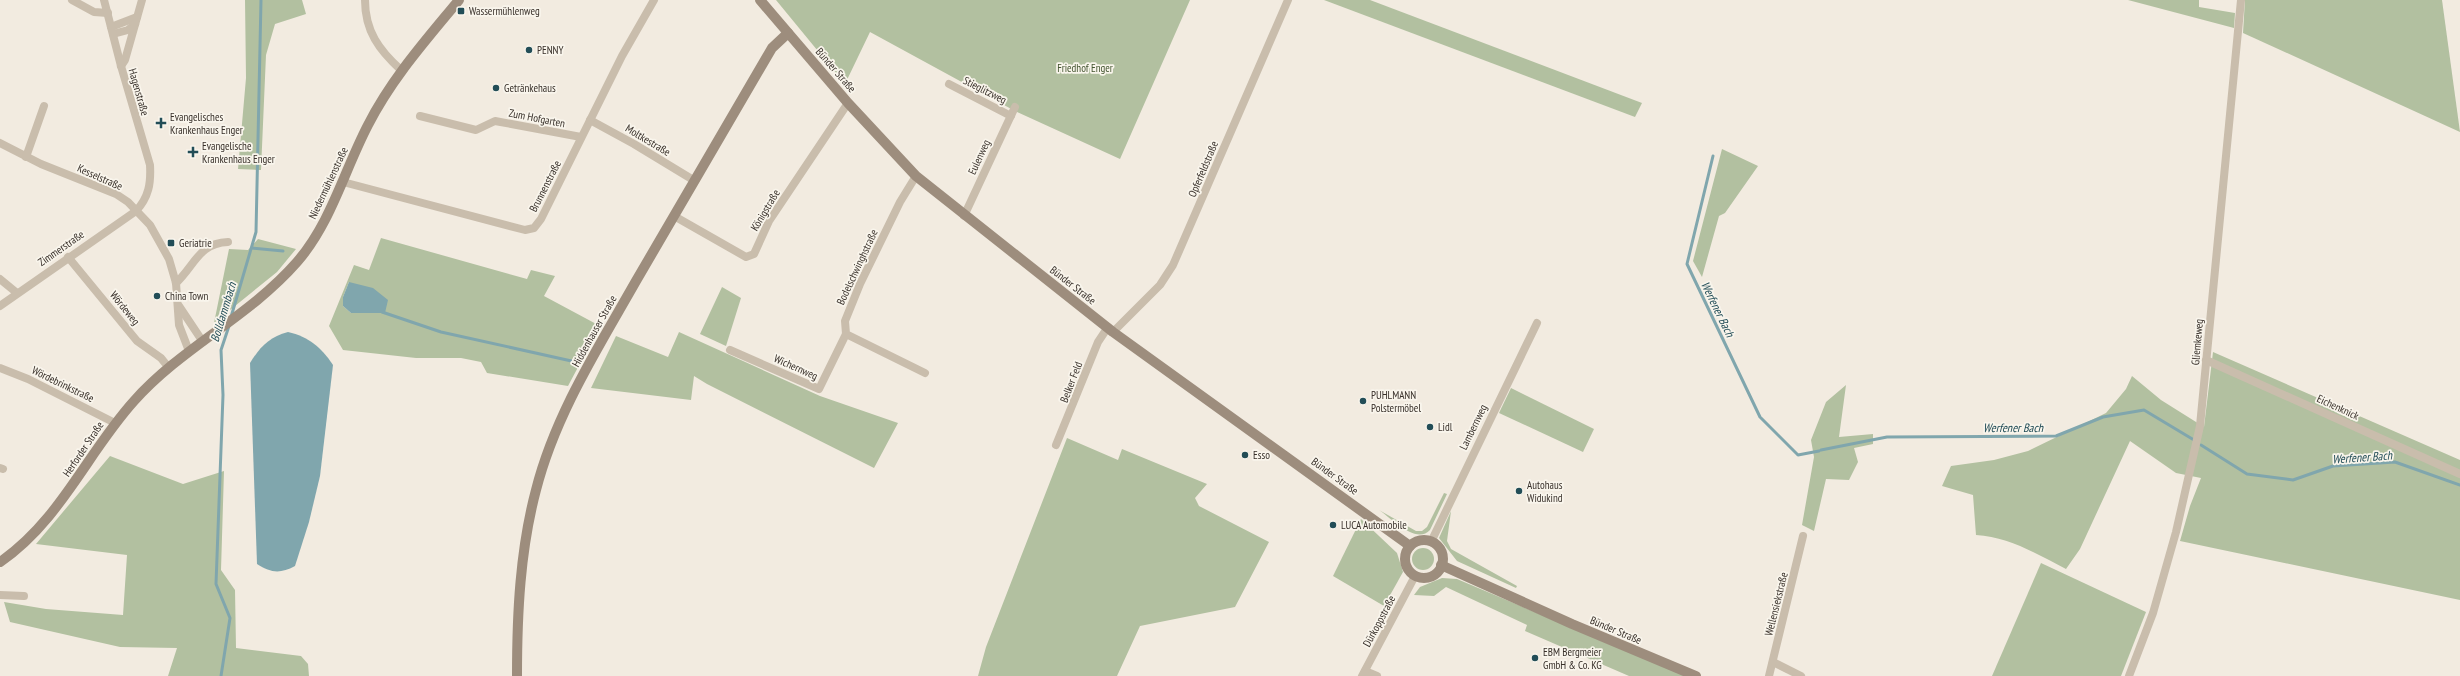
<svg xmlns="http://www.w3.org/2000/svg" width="2460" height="676" font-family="'PT Sans Narrow',sans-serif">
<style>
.green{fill:#b2c0a0;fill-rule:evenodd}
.water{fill:#80a6ad}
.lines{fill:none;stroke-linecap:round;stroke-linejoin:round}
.stream{stroke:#80a6ad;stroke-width:3}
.street{stroke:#c9bdac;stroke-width:8}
.secondary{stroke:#9d8d7d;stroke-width:10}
.poi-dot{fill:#224d57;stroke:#f9f5ec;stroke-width:1.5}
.labels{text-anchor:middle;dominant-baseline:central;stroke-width:3.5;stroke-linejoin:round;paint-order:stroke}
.poi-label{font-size:11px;fill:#38302a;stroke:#f9f5ec;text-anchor:start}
.park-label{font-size:11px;fill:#435530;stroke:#f9f5ec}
.street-label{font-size:11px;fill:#38302a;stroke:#f9f5ec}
.water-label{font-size:12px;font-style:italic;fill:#224d57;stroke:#f9f5ec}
</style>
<rect width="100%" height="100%" fill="#f2ebe0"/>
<!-- green -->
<g class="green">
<polygon points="245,0 302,0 306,14 275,24 266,55 261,170 238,169 246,78"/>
<polygon points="776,0 1190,0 1120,159 1015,111 870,32 845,84"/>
<polygon points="1324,0 1370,0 1642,103 1635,117"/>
<polygon points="2128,0 2199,0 2199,7 2235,13 2234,28"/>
<polygon points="2245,0 2442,0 2460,132 2243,33"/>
<polygon points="1722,149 1758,166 1725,213 1719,216 1702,277 1693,261"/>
<path d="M381,238l146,41 4,-9 24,6 -11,20 56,30 -32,60 -81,-13 -6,-11 -20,-4h-45l-73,-8 -14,-24 25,-61 15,5zM349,282l2,31 -8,-7v-9z"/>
<polygon points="258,239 296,249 277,272 214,323 229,249 248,250"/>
<polygon points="722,287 741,298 726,346 700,334"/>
<polygon points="679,332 820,396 898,423 874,468 707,384 694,376 691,400 591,388 616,336 668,357"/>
<path d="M2213,352l247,108v140l-280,-59 10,-35 11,-28 -25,-5 -46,-32 -50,108 -14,20c-29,-15 -57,-32 -90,-34l-3,-40 -31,-9 9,-20 43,-6 34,-9 78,-38 20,-24 6,-13 29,24 43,27z"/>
<polygon points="1846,385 1839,437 1873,434 1873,444 1854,448 1858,462 1849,480 1826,479 1814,531 1802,525 1814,457 1811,440 1826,402"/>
<polygon points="1511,388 1594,429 1583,452 1499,413"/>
<polygon points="1067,438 1118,460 1122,449 1207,484 1195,498 1199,506 1269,542 1235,607 1140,626 1117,676 978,676 986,647"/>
<polygon points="110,456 183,484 224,471 221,570 235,590 236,648 301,656 308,664 309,676 168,676 177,648 120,647 10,622 4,602 46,609 123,615 127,555 36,544"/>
<path d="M1444,493l3,1 -17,36c-14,15 -39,-12 -51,-20l37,21h6l5,-4z"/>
<polygon points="1451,511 1447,541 1451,549 1517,586 1516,588 1457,561 1439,538"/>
<polygon points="1361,519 1397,553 1403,572 1384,606 1333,576"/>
<circle cx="1423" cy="559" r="11"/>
<polygon points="2041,563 2146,612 2121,676 1992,676"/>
<polygon points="1442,578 1457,579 1686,676 1629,676 1525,631 1527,625 1446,587 1434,596 1414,595 1420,587"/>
</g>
<!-- water -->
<g class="water">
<polygon points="349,282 373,288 388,300 385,313 351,313 343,306 343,297"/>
<path d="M288,332c21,5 33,15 45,33l-13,111 -11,46 -14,44c-15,8 -24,7 -38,-2l-7,-201c10,-16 19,-26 38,-31z"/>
</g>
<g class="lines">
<!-- stream -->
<g class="stream">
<polyline points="1713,156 1687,264 1760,417 1798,455 1819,451"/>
<polyline points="252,248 283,251"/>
<polyline points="382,312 441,332 576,362"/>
<polyline points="231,317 256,232 261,0"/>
<polyline points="2201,445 2247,474 2293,480 2333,466 2395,462 2460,485"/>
<polyline points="1821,450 1887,437 2056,436 2103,417 2144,410 2194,440"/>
<polyline points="221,676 230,618 216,584 223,395 221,350 229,326"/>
</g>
<!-- street -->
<g class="street">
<polyline points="72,0 94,12 108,13"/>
<path d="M365,0c0,31 14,50 36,70"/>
<polyline points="111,27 137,17"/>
<polyline points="113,34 128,30 135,24"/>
<polyline points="121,66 125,60 142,0"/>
<polyline points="949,84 1011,116"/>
<polyline points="420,116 476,130 495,121 581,137"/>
<polyline points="590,120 634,144 695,181"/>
<polyline points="0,143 41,164 116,194 128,202 150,225 169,259 176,283 179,325 189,351"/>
<polyline points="26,157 44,106"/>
<polyline points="916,176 900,202 860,284 845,321 846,334 925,373"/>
<polyline points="343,182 525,230 534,228 541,219 622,56 654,0"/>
<polyline points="674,216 746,257 754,254 769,221 848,103"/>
<polyline points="964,216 1015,107"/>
<polyline points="68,257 137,341 161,358 169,368"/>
<polyline points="0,279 17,293"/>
<path d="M176,283c19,-18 23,-40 52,-41"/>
<path d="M0,306l136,-95c13,-14 15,-28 14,-46l-29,-99 -17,-66"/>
<polyline points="179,306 203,342"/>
<polyline points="1113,332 1160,285 1173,265 1288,0"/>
<polyline points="730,350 819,389 846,334"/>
<polyline points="2206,360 2460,474"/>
<polyline points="0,368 28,379 115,423"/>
<polyline points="1056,445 1098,342 1108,327"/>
<polyline points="0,468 3,469"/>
<polyline points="1431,542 1537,323"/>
<polyline points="0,595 24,596"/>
<polyline points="1773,662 1801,676"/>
<polyline points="1365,671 1377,676"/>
<polyline points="1362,676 1415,576"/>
<polyline points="1769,676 1803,536"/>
<polyline points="2129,676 2153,613 2176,532 2200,426 2241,0"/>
</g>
<!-- secondary -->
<g class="secondary">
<polyline points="760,0 848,103 916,176 1113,332 1410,546"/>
<circle cx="1424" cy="559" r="19"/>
<path d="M0,562c60,-41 87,-109 134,-161 48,-54 115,-84 163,-139 34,-39 47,-91 71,-137 24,-47 58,-85 91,-125"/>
<polyline points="1441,565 1572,624 1696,676"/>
<path d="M517,676c0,-62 3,-126 19,-186 19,-75 62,-142 100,-209 45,-78 91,-155 136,-233l16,-15"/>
</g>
</g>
<!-- markers -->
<g class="poi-dot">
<rect x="457" y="7" width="8" height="8" rx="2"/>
<circle cx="529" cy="50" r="4"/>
<circle cx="496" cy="88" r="4"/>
<path d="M159 117h4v4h4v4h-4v4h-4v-4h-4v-4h4z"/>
<path d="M191 146h4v4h4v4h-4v4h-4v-4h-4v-4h4z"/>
<rect x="167" y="239" width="8" height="8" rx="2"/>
<circle cx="157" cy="296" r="4"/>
<circle cx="1363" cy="401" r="4"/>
<circle cx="1430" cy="427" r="4"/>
<circle cx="1245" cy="455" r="4"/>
<circle cx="1519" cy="491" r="4"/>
<circle cx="1333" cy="525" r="4"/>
<circle cx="1535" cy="658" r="4"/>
</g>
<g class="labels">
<!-- poi labels -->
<g class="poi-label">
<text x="469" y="11">Wassermühlenweg</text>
<text x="537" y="50">PENNY</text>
<text x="504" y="88">Getränkehaus</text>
<text x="170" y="117">Evangelisches<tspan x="170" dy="13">Krankenhaus Enger</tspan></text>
<text x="202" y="146">Evangelische<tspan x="202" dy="13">Krankenhaus Enger</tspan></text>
<text x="179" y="243">Geriatrie</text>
<text x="165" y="296">China Town</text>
<text x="1371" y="395">PUHLMANN<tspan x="1371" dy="13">Polstermöbel</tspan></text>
<text x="1438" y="427">Lidl</text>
<text x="1253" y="455">Esso</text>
<text x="1527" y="485">Autohaus<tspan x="1527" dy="13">Widukind</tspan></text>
<text x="1341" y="525">LUCA Automobile</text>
<text x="1543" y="652">EBM Bergmeier<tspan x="1543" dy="13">GmbH &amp; Co. KG</tspan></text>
</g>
<!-- park labels -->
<g class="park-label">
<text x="1085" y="68">Friedhof Enger</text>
</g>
<!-- street labels -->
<g class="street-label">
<text transform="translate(836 70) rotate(49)">Bünder Straße</text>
<text transform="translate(985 90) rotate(27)">Stieglitzweg</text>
<text transform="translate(139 92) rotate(74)">Hagenstraße</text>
<text transform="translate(537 118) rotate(11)">Zum Hofgarten</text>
<text transform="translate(648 140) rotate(31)">Moltkestraße</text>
<text transform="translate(979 157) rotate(-65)">Eulenweg</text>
<text transform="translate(1203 169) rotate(-67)">Opferfeldstraße</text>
<text transform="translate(100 177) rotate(24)">Kesselstraße</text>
<text transform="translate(328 183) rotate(-65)">Niedermühlenstraße</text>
<text transform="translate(545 186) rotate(-63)">Brunnenstraße</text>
<text transform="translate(765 210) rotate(-59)">Königstraße</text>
<text transform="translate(61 248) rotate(-35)">Zimmerstraße</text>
<text transform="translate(857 267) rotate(-65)">Bodelschwinghstraße</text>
<text transform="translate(1073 285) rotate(38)">Bünder Straße</text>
<text transform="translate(125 308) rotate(51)">Wördeweg</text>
<text transform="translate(594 331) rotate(-61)">Hiddenhauser Straße</text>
<text transform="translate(2197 342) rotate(-85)">Gliemkeweg</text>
<text transform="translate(796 367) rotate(24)">Wichernweg</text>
<text transform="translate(1071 382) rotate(-69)">Belker Feld</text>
<text transform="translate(63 384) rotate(26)">Wördebrinkstraße</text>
<text transform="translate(2338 407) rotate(25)">Eichenknick</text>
<text transform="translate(1473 427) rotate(-64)">Lambernweg</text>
<text transform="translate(83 449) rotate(-56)">Herforder Straße</text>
<text transform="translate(1335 476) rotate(36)">Bünder Straße</text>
<text transform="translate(1776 604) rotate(-76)">Wellensiekstraße</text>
<text transform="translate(1379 621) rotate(-62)">Dürkoppstraße</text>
<text transform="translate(1616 630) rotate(23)">Bünder Straße</text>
</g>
<!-- water labels -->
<g class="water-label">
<text transform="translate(1718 309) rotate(64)">Werfener Bach</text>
<text transform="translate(223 312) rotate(-73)">Bolldammbach</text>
<text x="2013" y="427">Werfener Bach</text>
<text transform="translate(2362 457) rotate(-4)">Werfener Bach</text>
</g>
</g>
</svg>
